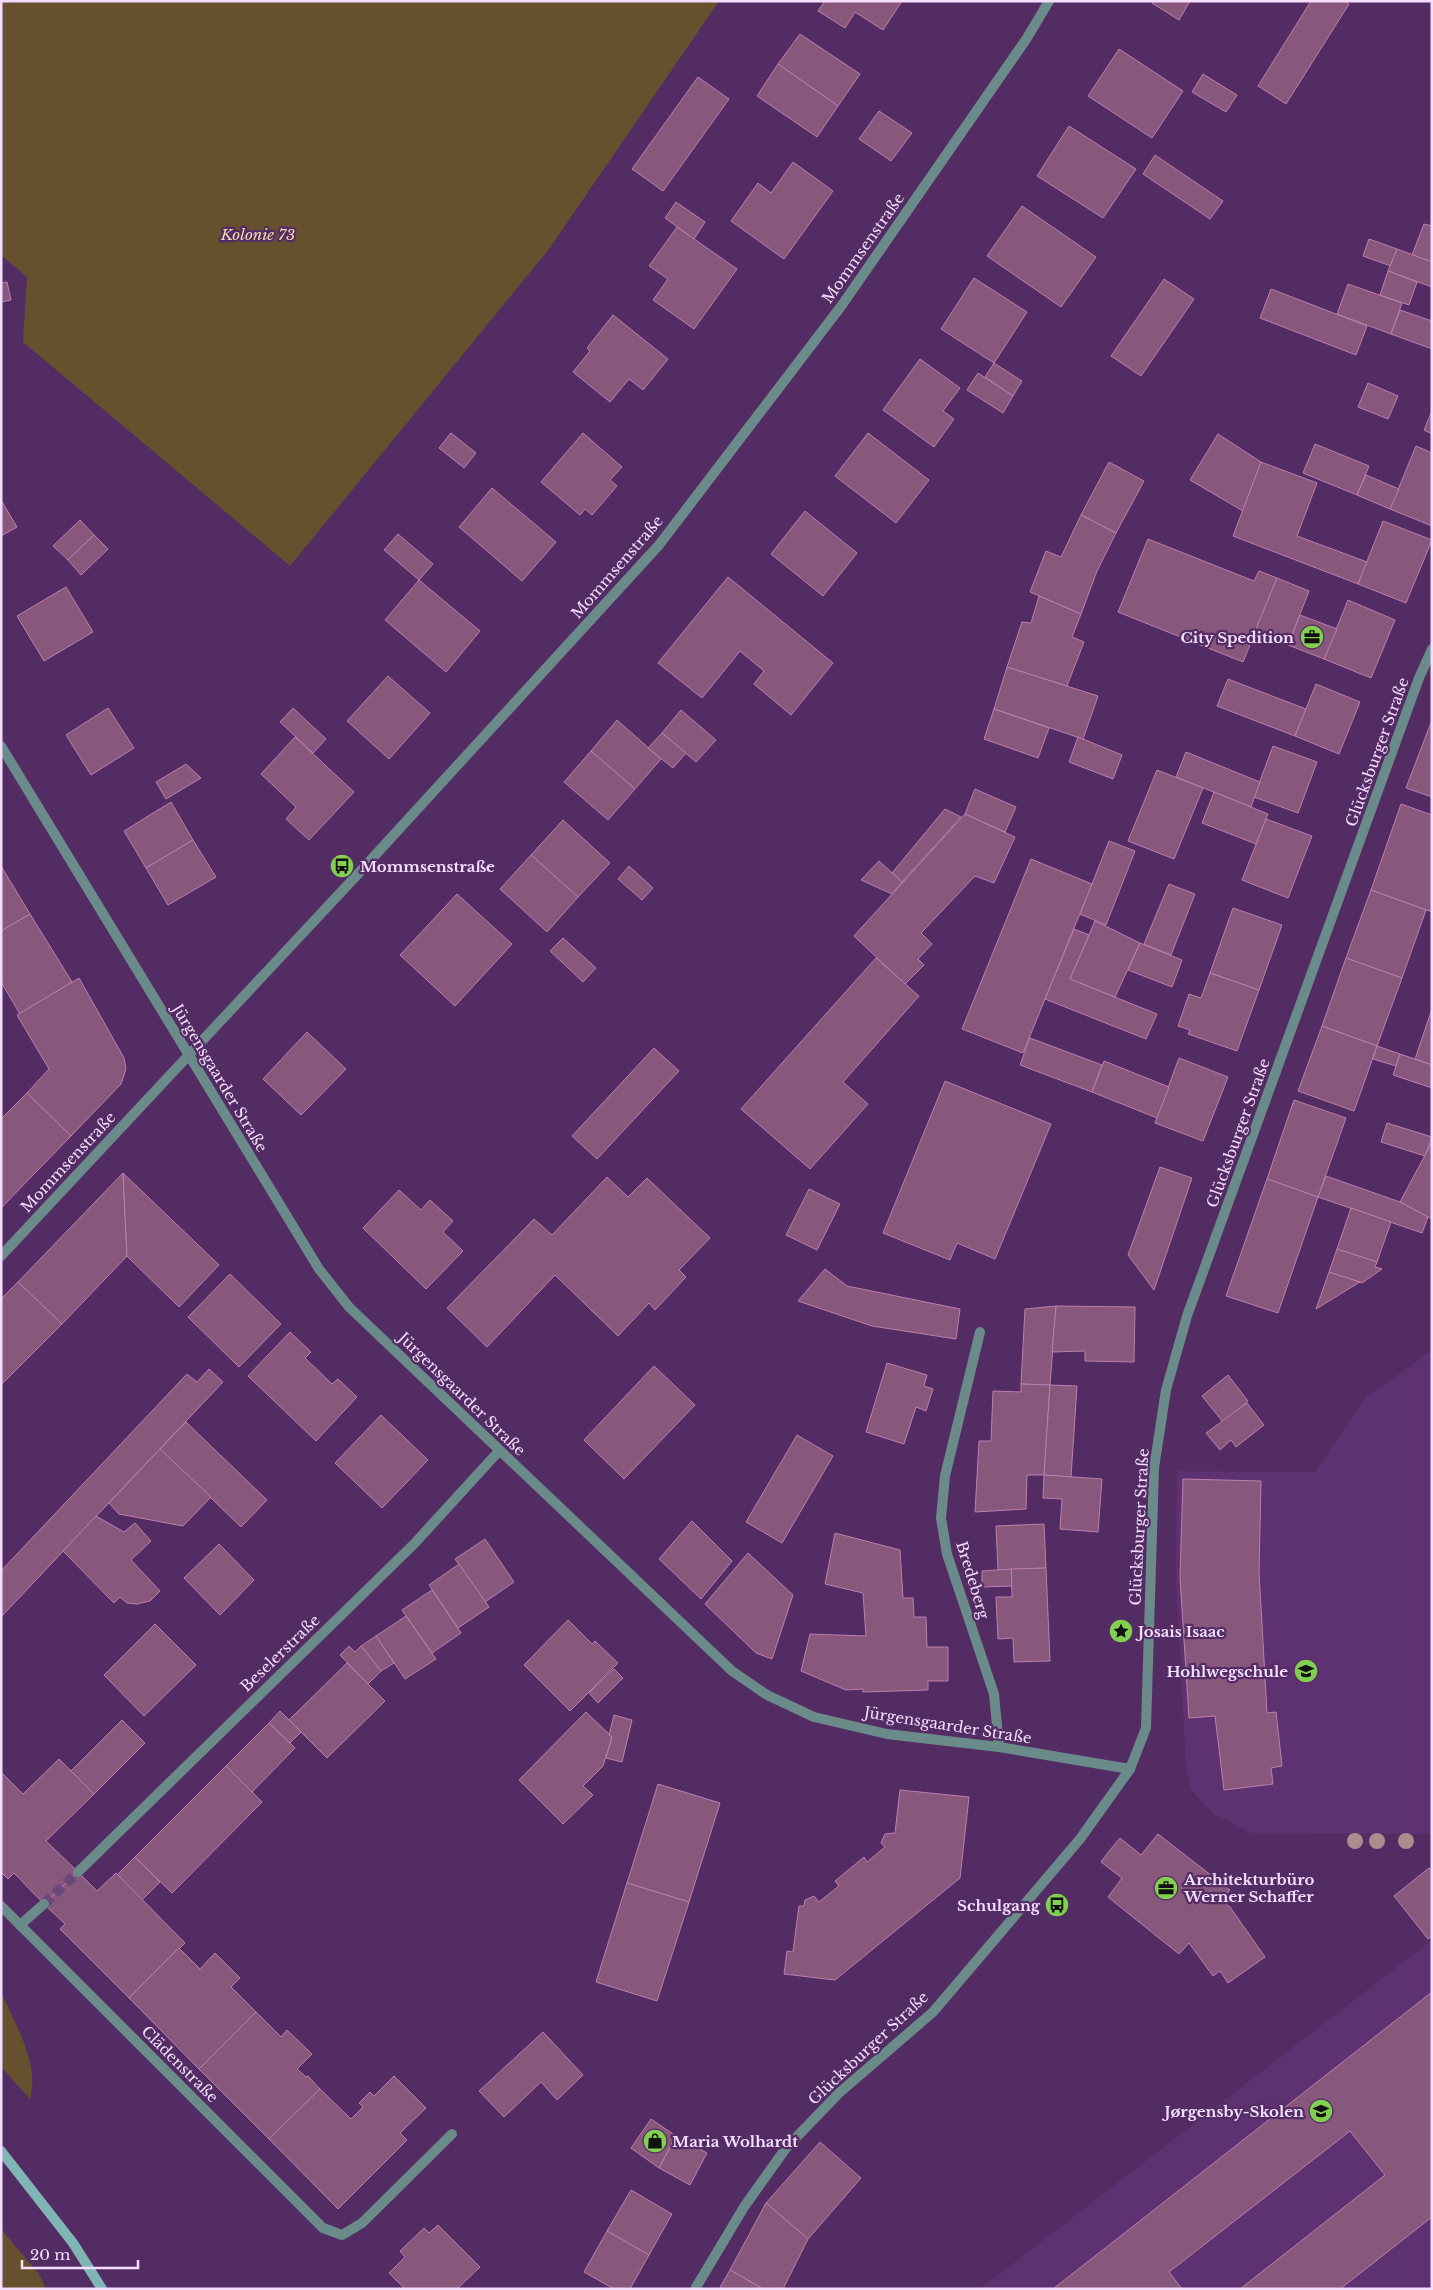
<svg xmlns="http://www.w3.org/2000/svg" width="1433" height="2290" font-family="'Libre Baskerville',serif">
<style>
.built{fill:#5e3271}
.green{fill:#67502e}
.building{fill:#87577c;stroke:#be7fb0}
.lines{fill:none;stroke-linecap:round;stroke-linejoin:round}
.street-tunnel{stroke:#6b477b;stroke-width:10;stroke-dasharray:10 5;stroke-linecap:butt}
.street{stroke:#6b8b8b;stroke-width:10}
.secondary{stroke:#80b5b5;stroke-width:10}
.tree{fill:#ae8b8c}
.labels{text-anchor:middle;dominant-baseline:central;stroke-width:4.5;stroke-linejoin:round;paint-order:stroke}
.park-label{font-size:15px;font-style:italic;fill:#f8d8ac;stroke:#532c64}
.street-label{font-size:15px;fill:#f4ddfe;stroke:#532c64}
.poi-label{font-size:15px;font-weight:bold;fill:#f4ddfe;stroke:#532c64;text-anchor:end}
</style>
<rect width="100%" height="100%" fill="#532c64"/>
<!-- built -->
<g class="built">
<polygon points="1432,1351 1432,1834 1251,1833 1214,1814 1191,1790 1186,1766 1176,1576 1177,1471 1315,1472 1366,1397"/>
<polygon points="1432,1940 1432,2283 1425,2289 980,2289"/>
</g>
<!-- green -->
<g class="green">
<polygon points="1,1 719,1 549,249 290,566 23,342 27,277 1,255"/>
<path d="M1,1992c14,32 39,72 29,107l-29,-32z"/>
<polygon points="1,2229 39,2274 46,2289 1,2289"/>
</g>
<!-- building -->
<g class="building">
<polygon points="825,1 902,1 883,30 855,12 845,28 818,11"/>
<polygon points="1153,1 1190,1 1179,20 1152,3"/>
<polygon points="1311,1 1344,1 1349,4 1286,104 1258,86"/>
<polygon points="800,34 860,74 838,106 778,64"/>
<polygon points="1119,49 1183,91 1152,138 1088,96"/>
<polygon points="778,64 838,106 817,137 757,96"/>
<polygon points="1203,74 1237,95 1226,112 1192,92"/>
<polygon points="698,77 729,99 663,191 632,169"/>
<polygon points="879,111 912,133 891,161 859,139"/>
<polygon points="1069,126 1136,169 1103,218 1037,176"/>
<polygon points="1155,155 1223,201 1210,219 1143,174"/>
<polygon points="793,162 833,191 784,259 731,221 758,183 771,193"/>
<polygon points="676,202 705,222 694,239 665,218"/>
<polygon points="1022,206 1096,257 1061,307 987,256"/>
<polygon points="1424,224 1432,226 1432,262 1412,255"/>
<polygon points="677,227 737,269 694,329 653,300 668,279 649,266"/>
<polygon points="1369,239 1397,249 1391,266 1363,256"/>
<polygon points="1397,249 1432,262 1432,287 1388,271"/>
<polygon points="1388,271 1417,282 1409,305 1380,295"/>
<polygon points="974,278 1027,312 994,363 941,329"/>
<polygon points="1164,279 1194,299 1141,376 1111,356"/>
<polygon points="7,282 11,300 1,302 1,283"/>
<polygon points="1348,284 1402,303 1391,334 1337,314"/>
<polygon points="1271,289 1367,326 1356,355 1260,318"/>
<polygon points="1400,310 1432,321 1432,349 1391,334"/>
<polygon points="613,315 668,359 643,390 629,379 610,402 573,372 590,351 587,348"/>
<polygon points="920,359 960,388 943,411 954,419 934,447 883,410"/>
<polygon points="994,363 1022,381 1013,396 985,377"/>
<polygon points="978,373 1013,396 1003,413 967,390"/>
<polygon points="1368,383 1398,396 1388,419 1358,407"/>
<polygon points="1432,411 1432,434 1424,430"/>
<polygon points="451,433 476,453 464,468 439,448"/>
<polygon points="583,433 622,467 610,480 617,486 592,515 585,509 580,515 541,482"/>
<polygon points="868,433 929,480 896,523 835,476"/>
<polygon points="1218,434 1261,462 1243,511 1190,480"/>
<polygon points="1315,444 1369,466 1357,495 1303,473"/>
<polygon points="1416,446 1432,453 1432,526 1390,509"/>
<polygon points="1109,462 1144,481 1116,533 1081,515"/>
<polygon points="1261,462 1317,483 1297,536 1367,562 1358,584 1233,536"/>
<polygon points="1366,475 1399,489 1390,509 1357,495"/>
<polygon points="492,488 556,542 522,581 459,527"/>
<polygon points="1,500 17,527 1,536"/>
<polygon points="805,511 857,553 823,596 771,554"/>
<polygon points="1081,515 1116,533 1097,571 1081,614 1030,592 1046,551 1061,557"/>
<polygon points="80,520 94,535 68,560 53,546"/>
<polygon points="1383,521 1432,540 1406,603 1358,584"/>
<polygon points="398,534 433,564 419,580 384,550"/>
<polygon points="94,535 108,549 81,575 68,560"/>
<polygon points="1148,539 1254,581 1259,571 1277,578 1243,662 1118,612"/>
<polygon points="728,577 833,663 791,715 754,684 764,671 740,651 702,698 658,663"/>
<polygon points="1277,578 1309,591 1288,645 1255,631"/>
<polygon points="419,580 480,631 446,672 385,620"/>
<polygon points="66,587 93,632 44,661 17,616"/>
<polygon points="1039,596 1081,614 1072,637 1084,642 1067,686 1007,667 1022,622 1031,623"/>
<polygon points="1348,600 1395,620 1371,678 1324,659"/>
<polygon points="1300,615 1337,629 1324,659 1288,645"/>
<polygon points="1007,667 1098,696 1083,739 994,709"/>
<polygon points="388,676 430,713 389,759 347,721"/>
<polygon points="1228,679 1306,709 1295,736 1217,706"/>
<polygon points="1316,684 1360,702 1339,754 1295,736"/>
<polygon points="108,708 134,748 91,775 66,735"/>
<polygon points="293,708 326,739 313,753 280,722"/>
<polygon points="994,709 1049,728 1038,758 984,739"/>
<polygon points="681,710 716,740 696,762 662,733"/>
<polygon points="617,720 661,759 635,789 591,751"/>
<polygon points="1432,720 1432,797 1406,788"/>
<polygon points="662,733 686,753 673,768 648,748"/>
<polygon points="295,737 354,792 309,840 286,819 296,807 261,774"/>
<polygon points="1078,737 1122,755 1113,779 1069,762"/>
<polygon points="1273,746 1317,762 1298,813 1254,797"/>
<polygon points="591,751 635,789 608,820 564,782"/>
<polygon points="1186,752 1260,782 1251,807 1176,777"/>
<polygon points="186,764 201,778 166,799 156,782"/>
<polygon points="1157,770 1203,788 1174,859 1128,841"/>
<polygon points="975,789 1016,807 1005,832 965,814"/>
<polygon points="1214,792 1268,814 1256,844 1202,823"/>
<polygon points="171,802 193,840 146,868 124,831"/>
<polygon points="1401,804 1432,815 1432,912 1371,890"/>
<polygon points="945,809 961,817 902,882 892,873"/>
<polygon points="965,814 1015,837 994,883 975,876 921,933 932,944 918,959 924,965 905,984 854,936"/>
<polygon points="1266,819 1312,836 1288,898 1242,880"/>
<polygon points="563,820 610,863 578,897 531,855"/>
<polygon points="193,840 216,877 168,905 146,868"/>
<polygon points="1109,841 1135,851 1106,925 1080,914"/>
<polygon points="531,855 578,897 547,932 500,889"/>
<polygon points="1031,859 1092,884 1023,1053 962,1029"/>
<polygon points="879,861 902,882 892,894 861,880"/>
<polygon points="1,866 30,914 1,931"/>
<polygon points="629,866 653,888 642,900 618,879"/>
<polygon points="1169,884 1195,894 1171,955 1144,944"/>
<polygon points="1371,890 1426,910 1402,978 1346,958"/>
<polygon points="457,894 512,944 455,1006 400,955"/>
<polygon points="1233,908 1282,925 1259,990 1210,973"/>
<polygon points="30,914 72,982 20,1014 1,982 1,931"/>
<polygon points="1095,921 1140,943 1115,997 1070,979"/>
<polygon points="1074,929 1089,935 1070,979 1157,1014 1146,1039 1045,999"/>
<polygon points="563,938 596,968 583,982 550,951"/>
<polygon points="1140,943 1182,960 1172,987 1128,970"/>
<polygon points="876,958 919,996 843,1082 868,1104 810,1169 741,1109"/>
<polygon points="1346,958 1402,978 1377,1046 1322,1026"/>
<polygon points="1210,973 1259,990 1237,1051 1188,1034 1190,1030 1178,1026 1189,994 1201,998"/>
<polygon points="79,978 124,1058 126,1069 121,1084 71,1136 27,1093 49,1069 17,1015"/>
<polygon points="1432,1009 1432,1065 1415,1059"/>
<polygon points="1322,1026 1377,1046 1354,1111 1298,1091"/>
<polygon points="307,1032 346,1069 301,1115 263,1079"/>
<polygon points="1030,1038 1102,1065 1092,1092 1020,1065"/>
<polygon points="1377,1046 1400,1054 1396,1066 1373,1059"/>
<polygon points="654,1048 679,1071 597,1159 572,1136"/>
<polygon points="1400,1054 1432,1065 1432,1088 1393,1075"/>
<polygon points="1179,1058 1228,1077 1203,1141 1155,1123"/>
<polygon points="1104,1061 1169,1087 1157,1118 1092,1092"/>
<polygon points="945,1081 1051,1124 995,1259 957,1243 950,1260 883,1233"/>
<polygon points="27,1093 71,1136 1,1208 1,1119"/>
<polygon points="1294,1100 1346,1118 1318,1197 1267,1179"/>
<polygon points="1387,1123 1432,1137 1425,1156 1381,1142"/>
<polygon points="1432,1142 1432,1219 1400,1202"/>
<polygon points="1160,1167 1192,1178 1154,1290 1128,1255"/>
<polygon points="123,1173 127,1256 62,1324 18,1282"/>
<polygon points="123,1173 219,1265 179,1307 127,1256"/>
<polygon points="1326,1176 1400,1202 1428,1217 1422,1233 1318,1197"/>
<polygon points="607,1177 628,1197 647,1178 710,1238 679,1270 686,1277 655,1310 649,1303 618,1336 555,1275 487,1347 447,1308 534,1219 552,1235"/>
<polygon points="1267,1179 1318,1197 1278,1313 1226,1296"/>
<polygon points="809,1189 840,1204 817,1250 786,1235"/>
<polygon points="399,1190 421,1210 430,1200 453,1221 443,1232 463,1251 426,1289 363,1228"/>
<polygon points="1351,1208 1391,1222 1377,1262 1337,1249"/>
<polygon points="1337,1249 1377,1262 1375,1267 1382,1269 1362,1283 1329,1272"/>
<polygon points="825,1269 847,1286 960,1309 956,1339 872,1326 798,1301"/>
<polygon points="1329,1272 1360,1282 1316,1309"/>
<polygon points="230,1274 281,1324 239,1367 188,1317"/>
<polygon points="18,1282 62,1324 1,1385 1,1299"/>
<polygon points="1056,1306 1050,1385 1021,1384 1025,1309"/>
<polygon points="1056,1306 1135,1307 1134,1362 1085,1361 1085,1351 1052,1352"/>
<polygon points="290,1332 311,1352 305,1358 332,1384 338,1379 357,1397 316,1441 248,1376"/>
<polygon points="887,1363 927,1375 924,1386 933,1389 926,1411 916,1407 904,1444 866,1432"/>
<polygon points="654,1366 695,1405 624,1479 584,1440"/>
<polygon points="209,1369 223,1382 1,1617 1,1571 187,1374 197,1382"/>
<polygon points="1228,1375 1248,1401 1223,1422 1202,1396"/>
<polygon points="1021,1384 1050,1385 1044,1475 1027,1475 1026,1509 975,1512 979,1441 991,1441 993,1391 1021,1392"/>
<polygon points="1050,1385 1077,1386 1071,1477 1044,1475"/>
<polygon points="1247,1403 1264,1425 1236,1447 1231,1440 1220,1450 1206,1433"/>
<polygon points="381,1415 428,1460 382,1508 335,1463"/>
<polygon points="186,1422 267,1500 241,1527 160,1449"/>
<polygon points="797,1435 833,1456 782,1543 746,1522"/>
<polygon points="160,1449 211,1497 183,1526 119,1514 109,1503"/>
<polygon points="1044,1475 1102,1479 1098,1532 1060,1529 1062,1499 1043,1498"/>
<polygon points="1183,1479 1261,1481 1259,1572 1267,1713 1276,1712 1282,1766 1271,1768 1273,1784 1224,1790 1215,1716 1189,1718 1180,1577"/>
<polygon points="96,1516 124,1532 135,1523 151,1541 131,1560 160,1591 150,1601 137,1604 127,1603 120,1597 114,1603 63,1551"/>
<polygon points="692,1521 732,1561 701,1599 659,1559"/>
<polygon points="1044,1524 1046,1568 998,1570 996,1526"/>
<polygon points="835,1533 900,1550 903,1598 913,1598 914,1617 926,1617 927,1647 948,1647 948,1681 928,1681 928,1690 863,1692 863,1689 846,1690 801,1671 810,1634 866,1636 863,1593 825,1584"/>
<polygon points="485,1539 514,1582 485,1602 455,1559"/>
<polygon points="219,1544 254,1580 220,1615 184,1578"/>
<polygon points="748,1553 793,1595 772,1659 756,1653 705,1604"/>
<polygon points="459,1564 489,1607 458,1628 429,1585"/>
<polygon points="1046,1568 1050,1661 1014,1662 1013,1638 998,1639 996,1597 1012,1597 1011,1569"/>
<polygon points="1011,1569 1012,1586 982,1587 982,1571"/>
<polygon points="432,1590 461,1633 432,1653 402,1610"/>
<polygon points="406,1616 436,1659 405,1679 376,1636"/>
<polygon points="568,1620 592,1644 595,1641 618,1663 570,1711 524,1665"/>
<polygon points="155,1624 196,1665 144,1716 104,1675"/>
<polygon points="376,1636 394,1663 381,1671 361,1646"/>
<polygon points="349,1646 355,1652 361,1646 381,1671 368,1684 340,1655"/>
<polygon points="347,1663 385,1701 327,1758 289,1720"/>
<polygon points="614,1669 623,1678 598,1703 589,1693"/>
<polygon points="280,1711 301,1732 290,1743 269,1723"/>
<polygon points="586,1712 612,1737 603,1766 583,1786 593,1795 563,1824 519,1780"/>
<polygon points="614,1715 632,1720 622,1762 606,1758 612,1737 609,1735"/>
<polygon points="122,1720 145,1743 94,1794 71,1771"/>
<polygon points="269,1723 295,1748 252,1792 226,1766"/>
<polygon points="59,1759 94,1794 46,1841 78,1872 44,1904 14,1873 8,1879 1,1872 1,1772 23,1794"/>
<polygon points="226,1766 262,1802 172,1893 135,1857"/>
<polygon points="658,1784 720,1803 689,1902 627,1883"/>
<polygon points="900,1790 969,1797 960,1878 835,1980 784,1974 787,1951 793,1952 799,1906 804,1906 805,1900 814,1896 819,1902 839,1886 835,1881 864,1857 867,1862 885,1847 881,1843 885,1834 895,1833"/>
<polygon points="1158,1834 1230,1890 1221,1900 1230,1907 1265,1957 1228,1983 1220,1971 1213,1976 1189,1943 1179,1954 1108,1897 1122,1878 1101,1862 1110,1850 1120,1838 1141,1855"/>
<polygon points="135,1857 160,1882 142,1900 117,1875"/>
<polygon points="1429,1868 1432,1871 1432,1936 1428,1939 1394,1896"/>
<polygon points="78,1872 97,1891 116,1873 185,1943 129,1998 60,1929 65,1924 44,1904"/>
<polygon points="627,1883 689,1902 657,2001 596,1982"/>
<polygon points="179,1948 200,1969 215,1953 240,1978 231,1987 256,2012 199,2069 129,1998"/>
<polygon points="1432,1992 1432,2217 1340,2289 1240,2289 1385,2175 1350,2131 1169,2272 1182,2289 1053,2289"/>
<polygon points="256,2012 281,2037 287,2030 312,2054 297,2069 306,2077 308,2076 320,2089 269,2139 199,2069"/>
<polygon points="543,2032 583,2075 557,2100 541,2082 504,2117 479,2091"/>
<polygon points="394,2076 426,2108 400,2133 407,2140 338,2209 269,2139 320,2089 351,2119 363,2107 359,2103 370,2092 374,2096"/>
<polygon points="651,2119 676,2136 659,2168 631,2148"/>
<polygon points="676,2136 707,2153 690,2185 659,2168"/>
<polygon points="820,2142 861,2178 808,2239 766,2203"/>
<polygon points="631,2190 672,2214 649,2255 607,2231"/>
<polygon points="766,2203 808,2239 783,2289 763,2289 730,2270"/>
<polygon points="438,2225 480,2267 457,2289 405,2289 389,2273 405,2257 400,2251 424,2228 429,2233"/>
<polygon points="607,2231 649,2255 630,2289 614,2289 584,2272"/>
<polygon points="730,2270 763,2289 719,2289"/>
</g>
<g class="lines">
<!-- street-tunnel -->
<polyline class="street-tunnel" points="44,1904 78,1872"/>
<!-- street -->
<g class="street">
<polyline points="1,746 319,1269 349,1307 732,1671 767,1695 814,1717 887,1734 999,1747 1130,1769"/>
<polyline points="1,1256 357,875 659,545 842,305 1027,38 1049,1"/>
<polyline points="980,1332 945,1476 941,1518 947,1554 994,1694 999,1747"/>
<polyline points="78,1872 414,1544 499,1451"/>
<polyline points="1,1906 323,2228 342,2235 362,2223 452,2134"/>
<polyline points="20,1925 44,1904"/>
<polyline points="695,2289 744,2207 786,2148 839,2093 933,2012 1080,1839 1130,1769 1146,1728 1154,1468 1166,1390 1187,1316 1419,678 1432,649"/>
</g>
<!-- secondary -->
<polyline class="secondary" points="1,2151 73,2243 102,2289"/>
</g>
<!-- trees -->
<g class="tree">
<circle cx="1355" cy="1841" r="8"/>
<circle cx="1377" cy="1841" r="8"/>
<circle cx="1406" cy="1841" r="8"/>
</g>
<!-- icons -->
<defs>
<g id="office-disc" transform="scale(1.25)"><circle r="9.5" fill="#82d050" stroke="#532c64"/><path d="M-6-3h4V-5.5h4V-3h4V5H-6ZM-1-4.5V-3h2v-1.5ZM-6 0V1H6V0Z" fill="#111"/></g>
<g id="bus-disc" transform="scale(1.25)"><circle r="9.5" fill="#82d050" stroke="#532c64"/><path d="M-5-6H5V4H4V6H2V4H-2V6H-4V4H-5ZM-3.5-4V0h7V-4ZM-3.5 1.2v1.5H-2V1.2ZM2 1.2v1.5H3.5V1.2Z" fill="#111"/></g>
<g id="sight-disc" transform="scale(1.25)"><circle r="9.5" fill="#82d050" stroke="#532c64"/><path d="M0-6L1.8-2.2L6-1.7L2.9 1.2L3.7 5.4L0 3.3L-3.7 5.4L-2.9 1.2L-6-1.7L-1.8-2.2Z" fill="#111"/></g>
<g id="school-disc" transform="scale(1.25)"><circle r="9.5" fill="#82d050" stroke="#532c64"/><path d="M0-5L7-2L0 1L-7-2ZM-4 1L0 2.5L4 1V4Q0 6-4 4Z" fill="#111"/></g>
<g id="shop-disc" transform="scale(1.25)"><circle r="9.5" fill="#82d050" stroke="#532c64"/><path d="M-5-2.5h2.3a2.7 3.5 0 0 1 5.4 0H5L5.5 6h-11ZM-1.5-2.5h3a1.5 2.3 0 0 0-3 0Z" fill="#111"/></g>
</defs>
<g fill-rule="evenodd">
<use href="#office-disc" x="1312" y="637"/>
<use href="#bus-disc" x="342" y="866"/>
<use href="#sight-disc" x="1121" y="1631"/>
<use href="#school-disc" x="1306" y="1671"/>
<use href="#office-disc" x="1166" y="1888"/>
<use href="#bus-disc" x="1057" y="1905"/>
<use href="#school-disc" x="1321" y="2111"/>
<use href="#shop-disc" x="655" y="2141"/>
</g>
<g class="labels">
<!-- park labels -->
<g class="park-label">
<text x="258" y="234">Kolonie 73</text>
</g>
<!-- street labels -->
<g class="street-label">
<text transform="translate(863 248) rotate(-55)">Mommsenstraße</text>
<text transform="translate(617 567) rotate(-49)">Mommsenstraße</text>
<text transform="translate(1377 752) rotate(-70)">Glücksburger Straße</text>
<text transform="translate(220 1078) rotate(59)">Jürgensgaarder Straße</text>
<text transform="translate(1238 1133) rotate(-70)">Glücksburger Straße</text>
<text transform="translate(68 1162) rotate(-47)">Mommsenstraße</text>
<text transform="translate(462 1394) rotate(44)">Jürgensgaarder Straße</text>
<text transform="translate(1139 1527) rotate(-87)">Glücksburger Straße</text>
<text transform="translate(973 1580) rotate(73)">Bredeberg</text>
<text transform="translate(280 1653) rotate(-44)">Beselerstraße</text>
<text transform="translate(948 1725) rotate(9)">Jürgensgaarder Straße</text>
<text transform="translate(868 2048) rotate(-43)">Glücksburger Straße</text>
<text transform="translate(180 2064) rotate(45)">Clädenstraße</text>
</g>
<!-- poi labels -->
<g class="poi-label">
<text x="1294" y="637">City Spedition</text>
<text x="360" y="866" text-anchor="start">Mommsenstraße</text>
<text x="1138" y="1631" text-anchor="start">Josais Isaac</text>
<text x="1288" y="1671">Hohlwegschule</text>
<text x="1184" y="1879" text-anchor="start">Architekturbüro<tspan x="1184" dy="17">Werner Schaffer</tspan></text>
<text x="1040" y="1905">Schulgang</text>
<text x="1304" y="2111">Jørgensby-Skolen</text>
<text x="672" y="2141" text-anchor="start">Maria Wolhardt</text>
</g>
</g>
<!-- border -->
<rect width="1433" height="2290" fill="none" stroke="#f4ddfe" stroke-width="5"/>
<!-- scale -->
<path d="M22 2260v8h116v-8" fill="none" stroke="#f4ddfe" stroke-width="2.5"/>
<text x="30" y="2260" font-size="15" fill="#f4ddfe" stroke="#532c64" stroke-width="4" paint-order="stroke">20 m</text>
</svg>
